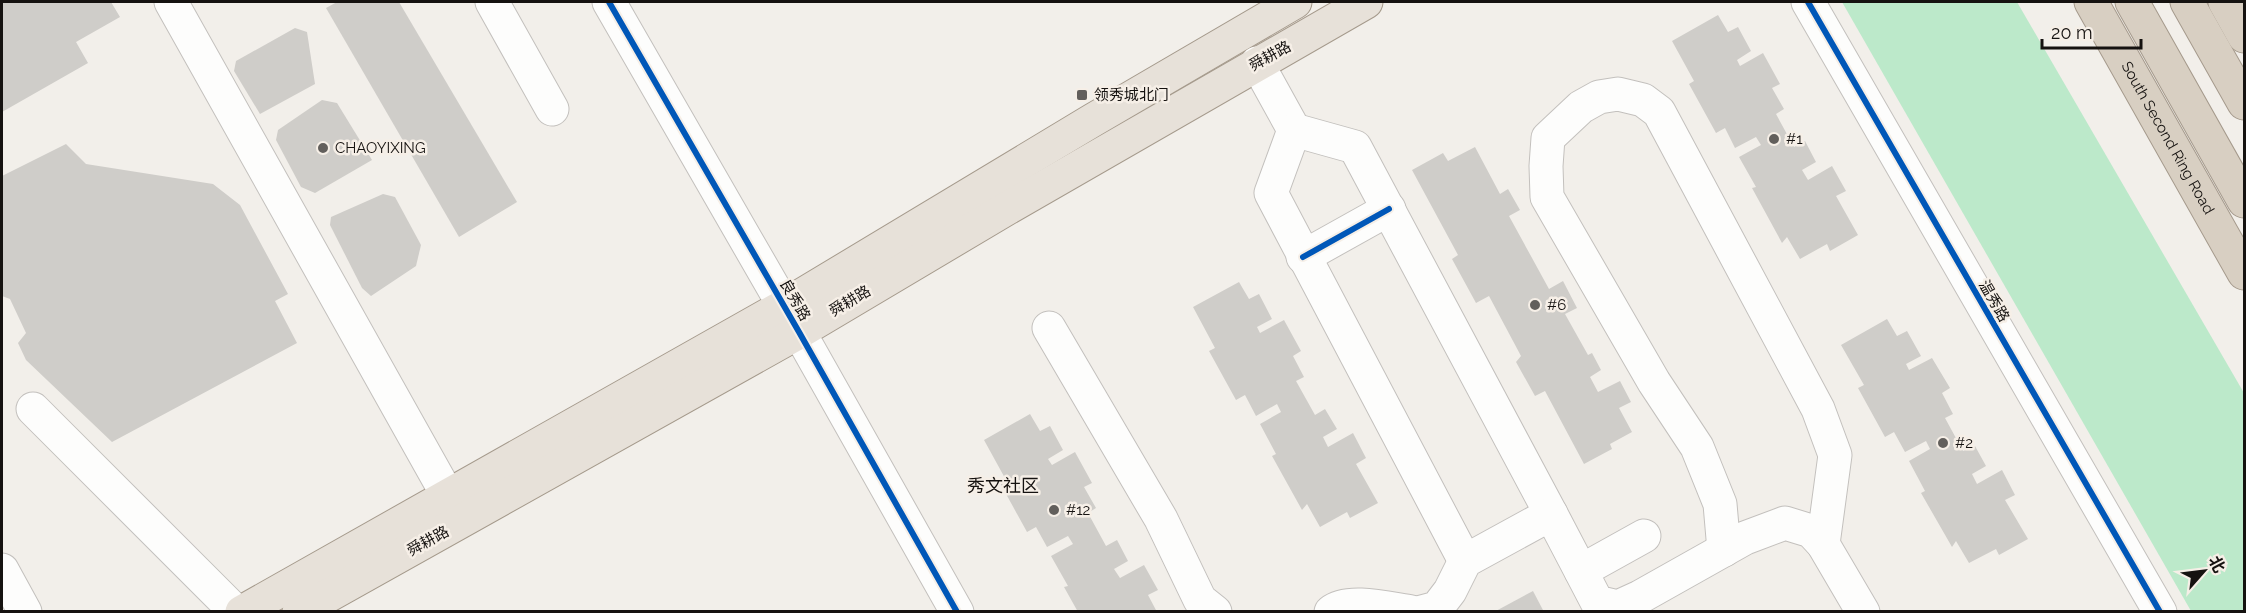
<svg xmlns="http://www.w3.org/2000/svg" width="2246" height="613" font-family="Raleway,'Noto Sans SC',sans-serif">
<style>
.green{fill:#bce9ca}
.building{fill:#cfcdc9}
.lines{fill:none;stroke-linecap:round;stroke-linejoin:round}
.minor-casing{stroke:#c3c0bd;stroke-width:35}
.major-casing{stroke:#a59a8c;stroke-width:35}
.highway-casing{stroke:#a59a8c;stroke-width:35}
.minor{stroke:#fdfdfc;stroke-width:33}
.major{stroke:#e7e1d9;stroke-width:33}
.highway{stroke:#d8cfc2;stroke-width:33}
.cycleway-casing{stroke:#f6efe7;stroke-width:10}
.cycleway{stroke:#0057b8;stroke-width:6}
.poi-dot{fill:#625f5c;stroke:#f6efe7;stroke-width:2}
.labels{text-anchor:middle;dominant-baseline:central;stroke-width:5;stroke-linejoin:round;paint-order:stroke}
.street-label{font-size:15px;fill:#151210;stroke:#f6efe7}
.poi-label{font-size:15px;fill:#151210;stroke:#f6efe7;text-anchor:start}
.quarter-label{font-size:18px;fill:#151210;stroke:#f6efe7}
</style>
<rect width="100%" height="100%" fill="#f2efea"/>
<!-- green -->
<polygon class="green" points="1842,2 2017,2 2244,393 2244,611 2191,611"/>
<!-- building -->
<g class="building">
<polygon points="2,2 111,2 120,17 76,42 88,63 2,112"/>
<polygon points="337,2 399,2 517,202 459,237 326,8"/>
<polygon points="1718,15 1728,32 1738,27 1751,51 1737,60 1740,66 1763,53 1780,84 1772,88 1784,109 1776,114 1794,147 1805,141 1816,162 1802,170 1808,180 1832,166 1846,191 1836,196 1858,235 1830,251 1827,244 1800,259 1787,237 1782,243 1752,188 1756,187 1739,157 1761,145 1756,137 1735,148 1725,128 1716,133 1689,84 1694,81 1672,41"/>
<polygon points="295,28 307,32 315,84 260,114 234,71 236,61"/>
<polygon points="322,100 337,103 372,160 315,193 301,187 276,140 278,130"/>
<polygon points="66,144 86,164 213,184 240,205 288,294 275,301 297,343 112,442 26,360 18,343 26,333 10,299 2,296 2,176"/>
<polygon points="1475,147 1500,194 1508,189 1520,210 1509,216 1549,289 1563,281 1577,308 1565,314 1588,355 1592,353 1601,370 1590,377 1598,392 1620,381 1631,402 1619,408 1632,432 1610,444 1612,449 1584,464 1545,391 1535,396 1516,362 1521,356 1489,296 1476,303 1452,259 1458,255 1412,170 1443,153 1448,161"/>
<polygon points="383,194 395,197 421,245 416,266 371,296 362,288 330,225 331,217"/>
<polygon points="1239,282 1249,299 1259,294 1272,319 1257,327 1260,333 1284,320 1301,351 1293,356 1304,377 1296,381 1315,415 1325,409 1337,429 1323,437 1328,447 1353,433 1366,458 1356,464 1378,503 1350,518 1347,512 1320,527 1307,504 1302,510 1272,456 1276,454 1260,424 1281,412 1277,404 1256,416 1245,395 1236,400 1209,351 1215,348 1193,307"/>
<polygon points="1887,319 1897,336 1907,331 1921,356 1906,364 1909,370 1932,358 1950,388 1942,393 1953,414 1945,418 1963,451 1975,446 1986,466 1972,474 1977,484 2002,470 2015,495 2005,500 2028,539 1999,555 1996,549 1969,563 1956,541 1952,547 1921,493 1925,491 1909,461 1930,449 1926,441 1905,452 1894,432 1885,437 1858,388 1864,385 1841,345"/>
<polygon points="1030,414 1040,431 1050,426 1063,450 1048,459 1052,465 1075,452 1092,483 1084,487 1096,508 1088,513 1106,546 1117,540 1128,561 1114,569 1120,578 1144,565 1158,590 1148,595 1157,612 1078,612 1064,587 1068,586 1051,556 1073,544 1068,536 1047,547 1036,527 1027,532 1000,483 1006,480 984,440"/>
<polygon points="1533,591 1544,612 1494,612"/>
</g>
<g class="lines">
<!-- minor casing -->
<g class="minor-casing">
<g id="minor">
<polyline points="171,2 448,496"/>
<polyline points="492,2 552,109"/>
<polyline points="609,2 799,332 957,612"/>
<polyline points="1808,2 2160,612"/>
<polyline points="1257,63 1294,130 1355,147 1551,514"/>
<polyline points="1294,130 1271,193 1465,561"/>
<polyline points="1303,257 1389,209"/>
<polyline points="1049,328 1161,519 1200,600 1215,612"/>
<polyline points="33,409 236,612"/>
<polyline points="1724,550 1720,504 1697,447 1654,382 1547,197 1546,166 1548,138 1581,107 1599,97 1618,94 1643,100 1659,112 1818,409 1835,455 1823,544"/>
<polyline points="2,570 25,612"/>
<polyline points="1581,571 1644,536"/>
<path d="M1331,612c17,-14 59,-3 81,0"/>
<polyline points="1422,612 1437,608 1450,591 1465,561 1551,514 1597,602 1618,607 1640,597 1745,538 1785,523 1811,531 1823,544 1863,612"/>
</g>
</g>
<!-- major casing -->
<g class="major-casing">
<g id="major">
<polyline points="242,612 784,306 1093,120 1295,2"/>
<polyline points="299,612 799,332 1006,209 1366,2"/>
</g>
</g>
<!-- highway casing -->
<g class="highway-casing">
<g id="highway">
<path id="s1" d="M2091,2l153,271"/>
<polyline points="2132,2 2244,201"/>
<polyline points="2187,2 2244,103"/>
<polyline points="2225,2 2244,36"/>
</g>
</g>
<!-- minor -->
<use href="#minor" class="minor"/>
<!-- major -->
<use href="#major" class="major"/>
<!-- highway -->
<use href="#highway" class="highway"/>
<!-- cycleway casing -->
<g class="cycleway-casing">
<g id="cycleway">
<polyline points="609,2 799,332 957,612"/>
<polyline points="1808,2 2160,612"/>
<polyline points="1303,257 1389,209"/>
</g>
</g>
<!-- cycleway -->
<use href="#cycleway" class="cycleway"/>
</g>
<!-- markers -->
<g class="poi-dot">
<rect x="1076" y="89" width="12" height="12" rx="3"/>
<circle cx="1774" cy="139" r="6"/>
<circle cx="323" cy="148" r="6"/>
<circle cx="1535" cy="305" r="6"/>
<circle cx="1943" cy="443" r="6"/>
<circle cx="1054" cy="510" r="6"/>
</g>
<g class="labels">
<!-- street labels -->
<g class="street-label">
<text transform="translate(1270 56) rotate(-29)">舜耕路</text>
<text stroke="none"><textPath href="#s1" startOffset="156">South Second Ring Road</textPath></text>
<text transform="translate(795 300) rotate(60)">良秀路</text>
<text transform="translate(850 301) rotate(-31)">舜耕路</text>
<text transform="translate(1994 301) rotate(60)">温秀路</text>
<text transform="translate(428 541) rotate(-29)">舜耕路</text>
</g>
<!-- poi labels -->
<g class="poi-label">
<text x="1094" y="95">领秀城北门</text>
<text x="1786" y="139">#1</text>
<text x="335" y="148">CHAOYIXING</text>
<text x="1547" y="305">#6</text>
<text x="1955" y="443">#2</text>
<text x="1066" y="510">#12</text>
</g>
<!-- quarter labels -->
<g class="quarter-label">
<text x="1003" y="485">秀文社区</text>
</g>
</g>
<!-- border -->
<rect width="2246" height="613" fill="none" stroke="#151210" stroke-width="6"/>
<!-- north arrow -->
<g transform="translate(2204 571) rotate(62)" stroke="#f6efe7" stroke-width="4.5" paint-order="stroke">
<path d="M0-4.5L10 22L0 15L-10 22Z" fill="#151210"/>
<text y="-9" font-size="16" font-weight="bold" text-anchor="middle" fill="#151210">北</text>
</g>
<!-- scale -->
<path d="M2042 39v9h99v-9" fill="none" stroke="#151210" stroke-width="3"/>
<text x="2051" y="39" font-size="18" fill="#151210" stroke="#f6efe7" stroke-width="4.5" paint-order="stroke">20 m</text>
</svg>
